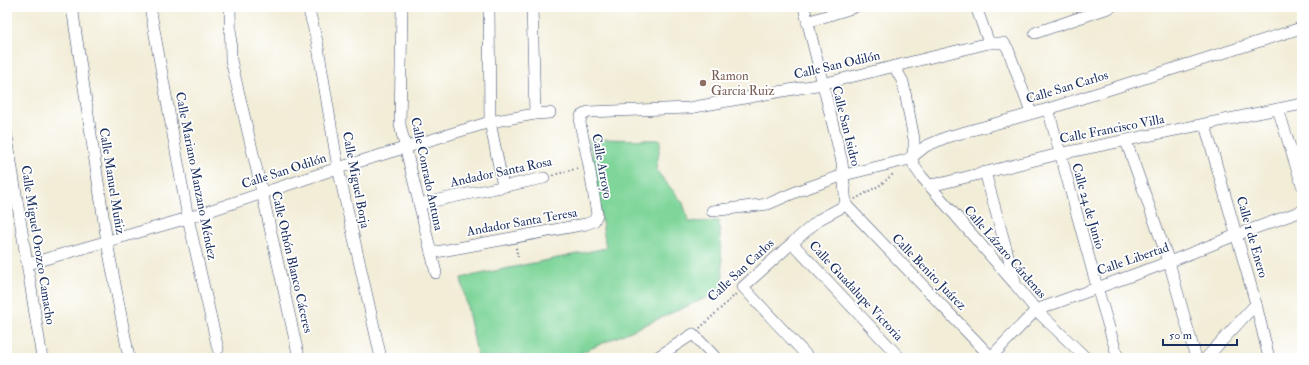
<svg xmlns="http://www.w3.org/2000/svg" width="1309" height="365" font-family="'IM FELL Double Pica',serif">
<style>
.green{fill:#7fd59a;stroke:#4d827c}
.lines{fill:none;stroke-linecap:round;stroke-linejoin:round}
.street-casing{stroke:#3b4c70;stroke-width:12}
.path{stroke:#3b4c70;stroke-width:2;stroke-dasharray:1 3;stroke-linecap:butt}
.street{stroke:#fff;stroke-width:11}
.education-dot{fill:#8d6e63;stroke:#fff;stroke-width:1.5}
.labels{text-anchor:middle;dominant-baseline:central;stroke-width:3.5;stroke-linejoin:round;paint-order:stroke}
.street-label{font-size:13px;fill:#1b2f5e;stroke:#fff}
.education-label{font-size:13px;fill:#785e54;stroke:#fff;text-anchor:start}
</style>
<rect width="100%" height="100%" fill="#fff"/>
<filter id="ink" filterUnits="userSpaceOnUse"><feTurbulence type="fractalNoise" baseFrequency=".025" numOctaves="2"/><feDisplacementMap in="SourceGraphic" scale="8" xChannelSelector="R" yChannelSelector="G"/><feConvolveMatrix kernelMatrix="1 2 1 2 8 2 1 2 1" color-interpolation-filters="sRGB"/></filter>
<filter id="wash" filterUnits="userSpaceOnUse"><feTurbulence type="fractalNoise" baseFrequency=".012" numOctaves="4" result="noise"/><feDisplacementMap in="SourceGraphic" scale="16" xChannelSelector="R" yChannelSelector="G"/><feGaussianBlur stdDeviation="0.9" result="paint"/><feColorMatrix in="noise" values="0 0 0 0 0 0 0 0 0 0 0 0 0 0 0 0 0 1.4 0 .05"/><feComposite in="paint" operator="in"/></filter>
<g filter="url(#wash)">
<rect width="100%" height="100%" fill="#f2edd7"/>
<!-- green -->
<polygon class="green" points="589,139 661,140 656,170 683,203 689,222 719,221 724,290 569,358 478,358 461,278 606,248"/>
</g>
<g filter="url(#ink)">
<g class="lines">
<!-- street casing -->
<g class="street-casing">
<g id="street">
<polyline points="72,7 107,242 129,358"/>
<polyline points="150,7 188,218 218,349"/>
<polyline points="230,7 231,60 262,192 299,358"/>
<polyline points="308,7 317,41 338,168 381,358"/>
<polyline points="402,7 400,125 436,273"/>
<polyline points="489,7 490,122 503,186"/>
<polyline points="532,7 535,114"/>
<polyline points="804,7 842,162 846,205"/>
<polyline points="976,7 989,43"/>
<polyline points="807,22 855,7"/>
<polyline points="1035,33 1111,7"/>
<polyline points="894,66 903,82 914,139 914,147 912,157"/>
<polyline points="1048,109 1097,287 1118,358"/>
<polyline points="1278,109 1302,185"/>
<polyline points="1205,125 1256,304 1269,358"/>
<polyline points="7,137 42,358"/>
<polyline points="1126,141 1169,262 1196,358"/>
<polyline points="912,157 914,166 922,177 1015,284 1036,310 1086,358"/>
<polyline points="985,172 1015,281"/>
<polyline points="928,185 943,183 1059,154 1302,104"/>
<polyline points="419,204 544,178"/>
<polyline points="846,205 992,358"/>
<polyline points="712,211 768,204 798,191 844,175 906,160 912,157 926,146 947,137 1048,109 1301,28"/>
<polyline points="792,243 900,358"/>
<polyline points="431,253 586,224 594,221 597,214 589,166 580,123 581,116 588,112 689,108 822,84 989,43 1004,43 1008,49 1031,113"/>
<polyline points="28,264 188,218 338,168 490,122 535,114 550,113"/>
<polyline points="656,358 693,334 716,358"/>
<polyline points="809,358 743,287 792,243 820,219 846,205"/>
<polyline points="990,358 1036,310 1169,262 1236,235 1302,211"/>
<polyline points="1206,358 1256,304"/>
</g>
</g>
<!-- path -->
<g class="path">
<polyline points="553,175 579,168"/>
<polyline points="855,199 882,184 893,174"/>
<polyline points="516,248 518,258"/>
<polyline points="700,328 736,294"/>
</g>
<!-- street -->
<use href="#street" class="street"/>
</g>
</g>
<!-- markers -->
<circle class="education-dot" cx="703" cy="83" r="4"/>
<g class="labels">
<!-- street labels -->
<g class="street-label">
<text transform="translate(837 65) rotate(-13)">Calle San Odilón</text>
<text transform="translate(1067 87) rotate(-17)">Calle San Carlos</text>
<text transform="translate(846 126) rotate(76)">Calle San Isidro</text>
<text transform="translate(1112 129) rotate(-11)">Calle Francisco Villa</text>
<text transform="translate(602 166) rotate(80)">Calle Arroyo</text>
<text transform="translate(284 171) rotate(-18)">Calle San Odilón</text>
<text transform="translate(501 172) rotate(-12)">Andador Santa Rosa</text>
<text transform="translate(427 174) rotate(78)">Calle Conrado Antuna</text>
<text transform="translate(196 176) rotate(79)">Calle Mariano Manzano Méndez</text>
<text transform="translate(356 180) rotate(79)">Calle Miguel Borja</text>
<text transform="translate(112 181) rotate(81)">Calle Manuel Muñiz</text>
<text transform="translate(1088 206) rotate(74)">Calle 24 de Junio</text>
<text transform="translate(522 222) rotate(-10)">Andador Santa Teresa</text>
<text transform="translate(1252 237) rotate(74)">Calle 1 de Enero</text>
<text transform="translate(38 245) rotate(81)">Calle Miguel Orozco Camacho</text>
<text transform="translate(1005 252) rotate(49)">Calle Lázaro Cárdenas</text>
<text transform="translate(1133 259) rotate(-19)">Calle Libertad</text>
<text transform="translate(292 262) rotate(77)">Calle Othón Blanco Cáceres</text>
<text transform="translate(741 270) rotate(-43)">Calle San Carlos</text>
<text transform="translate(929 272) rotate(46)">Calle Benito Juárez</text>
<text transform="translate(856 291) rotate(47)">Calle Guadalupe Victoria</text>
</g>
<!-- education labels -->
<g class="education-label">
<text x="711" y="76">Ramon<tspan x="711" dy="15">Garcia Ruiz</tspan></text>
</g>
</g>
<!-- margin -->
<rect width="1309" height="365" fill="none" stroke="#fff" stroke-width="24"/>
<!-- scale -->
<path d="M1163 339v6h74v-6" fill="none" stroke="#1b2f5e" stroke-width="2"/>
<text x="1169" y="339" font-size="12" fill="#1b2f5e" stroke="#ffffff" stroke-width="3" paint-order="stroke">50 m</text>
</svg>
